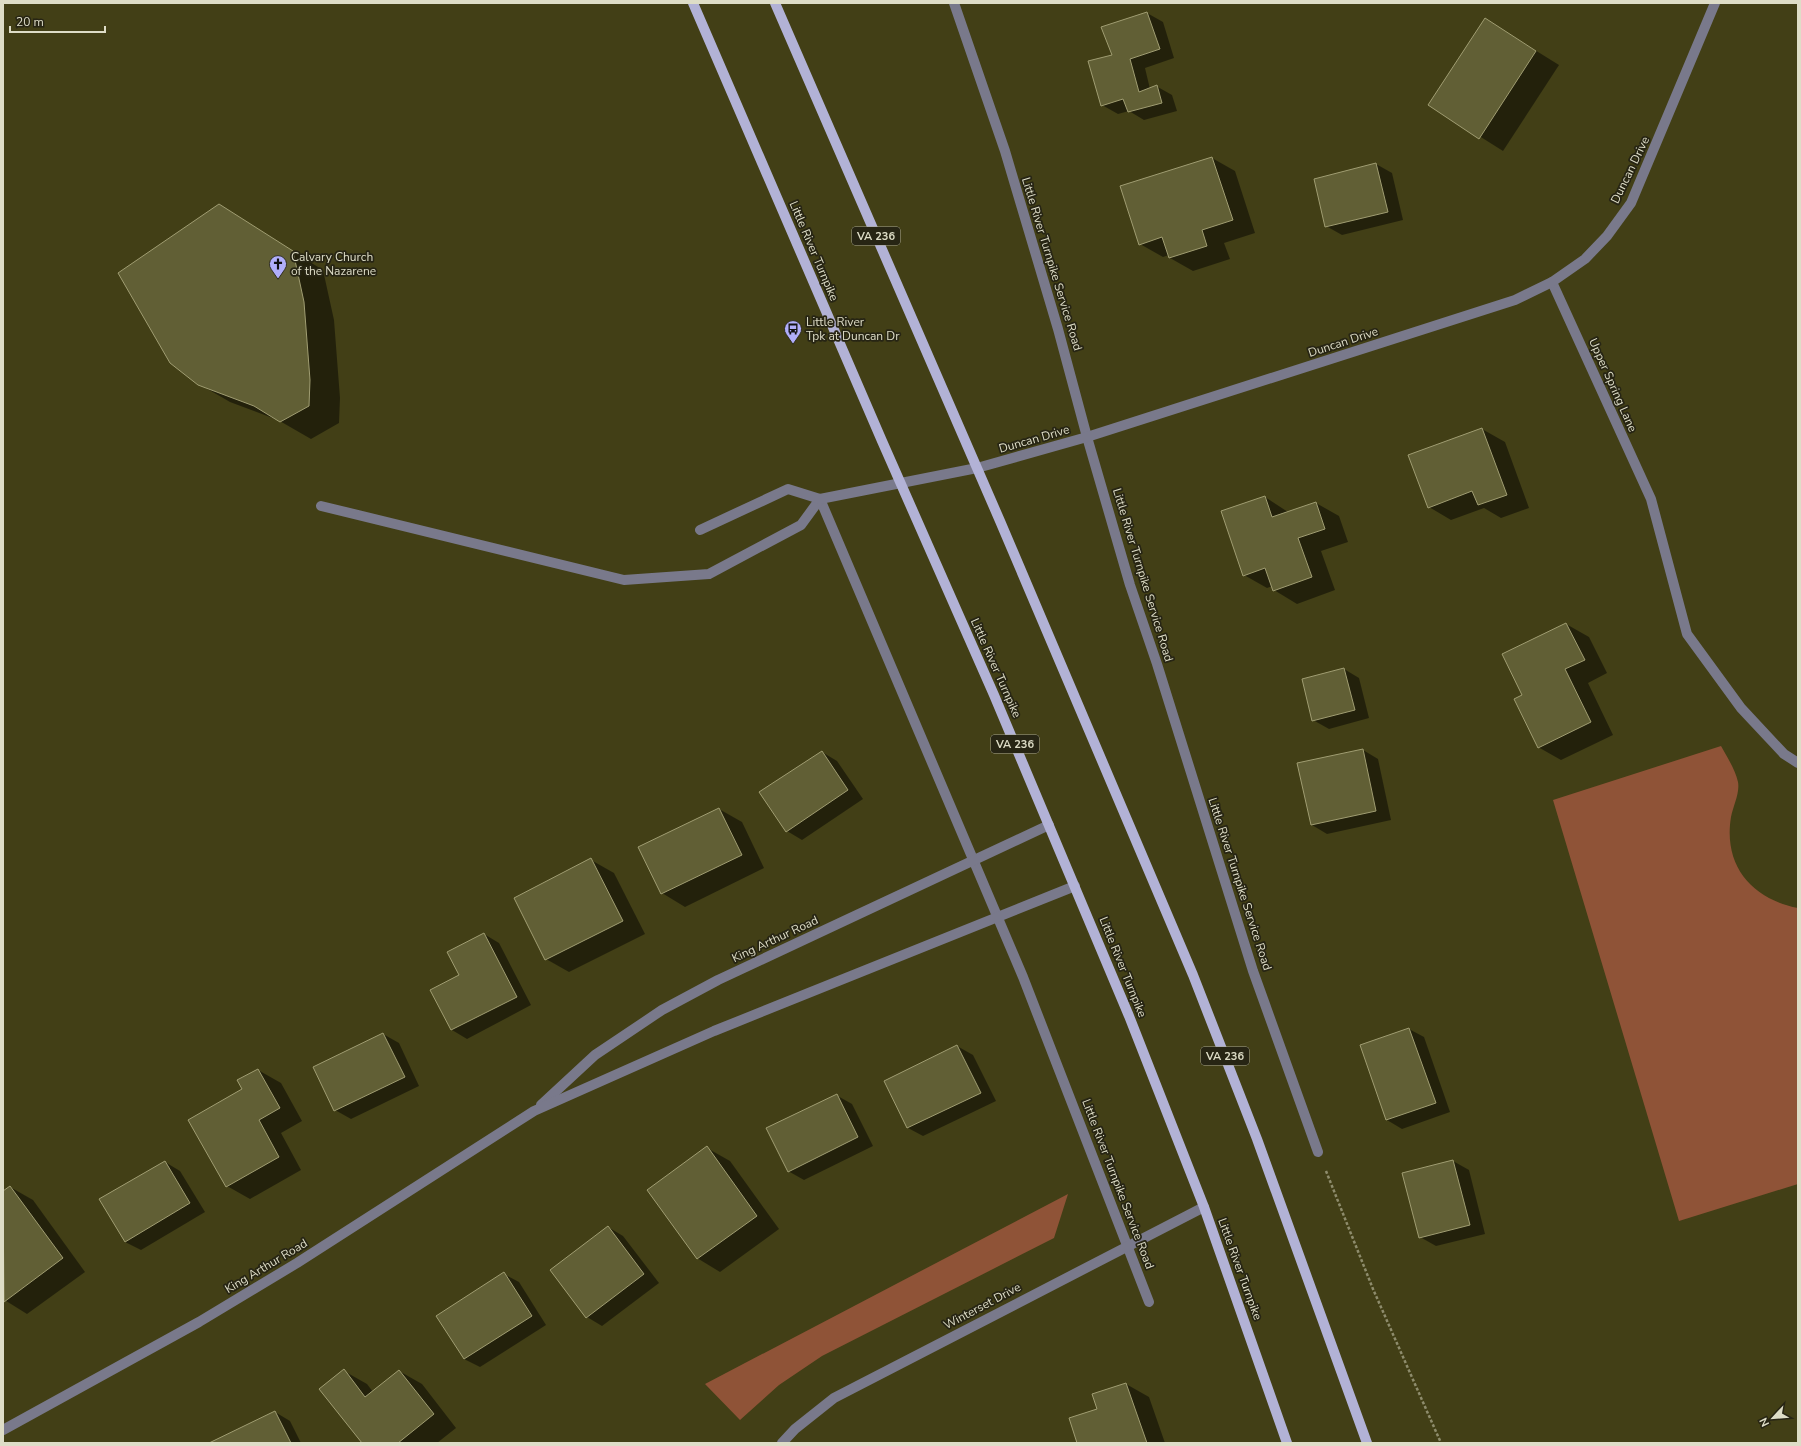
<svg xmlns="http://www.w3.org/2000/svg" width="1801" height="1446" font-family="'Nunito Sans',sans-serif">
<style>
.green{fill:#8f5337}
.shadow{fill:#0007}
.building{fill:#615f35;stroke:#a09d72}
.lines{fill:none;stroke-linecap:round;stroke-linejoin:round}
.path{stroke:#8e8c6c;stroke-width:2.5;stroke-dasharray:3 2;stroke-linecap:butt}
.minor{stroke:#79798b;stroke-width:10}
.major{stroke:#b2b2d6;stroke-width:10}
.labels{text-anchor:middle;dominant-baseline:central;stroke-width:3.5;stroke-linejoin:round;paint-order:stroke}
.shield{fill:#272514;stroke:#a7a691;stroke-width:1}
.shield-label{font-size:11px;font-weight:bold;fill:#deddc7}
.street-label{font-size:12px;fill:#deddc7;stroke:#272514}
.poi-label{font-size:12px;fill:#deddc7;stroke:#272514;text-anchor:start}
</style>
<rect width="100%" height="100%" fill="#423f16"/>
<!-- green -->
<g class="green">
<path d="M1721,746c6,11 14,23 17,36 2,11 -5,24 -7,35 -8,49 21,82 67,91v276l-119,37 -126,-421z"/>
<polygon points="1068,1194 1054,1238 822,1356 779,1385 740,1420 705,1384"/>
</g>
<!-- shadow -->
<g class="shadow">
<polygon points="1147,13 1163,22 1174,58 1145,68 1150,89 1156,86 1172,95 1177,111 1144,120 1129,111 1118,114 1102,105 1113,56"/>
<polygon points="1485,19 1559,65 1503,151 1430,105"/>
<polygon points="1212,158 1235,171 1255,233 1224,243 1230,259 1193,271 1170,258 1169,255 1163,257 1140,244"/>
<polygon points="1376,164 1392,173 1403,220 1342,235 1326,226"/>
<polygon points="219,206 323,270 334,320 340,398 339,423 311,439 278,420 230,402 199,384"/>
<polygon points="1482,429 1505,442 1529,508 1501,518 1484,508 1451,520 1429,507"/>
<polygon points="1265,497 1288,512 1316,503 1339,516 1348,542 1321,551 1335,590 1297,604 1274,590 1273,586 1267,588 1244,575"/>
<polygon points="1566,624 1589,637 1607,673 1588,683 1613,735 1561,760 1538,747 1523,696"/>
<polygon points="1344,669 1359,678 1369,718 1329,729 1313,720"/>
<polygon points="1363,750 1378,759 1391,820 1327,834 1312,825 1299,764"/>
<polygon points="822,752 837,761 863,799 802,840 787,831"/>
<polygon points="719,809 742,822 764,868 685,907 662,893"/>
<polygon points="591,860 614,873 645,934 569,972 546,959"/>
<polygon points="484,934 499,943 531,1005 467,1039 452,1030 432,991 461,976"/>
<polygon points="1409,1029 1424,1037 1450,1112 1402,1129 1387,1120 1361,1045"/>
<polygon points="383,1034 399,1043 419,1086 351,1119 335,1110"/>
<polygon points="957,1046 973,1055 996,1101 923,1136 908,1128 885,1081"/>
<polygon points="258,1070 281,1083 302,1121 281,1133 301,1170 250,1199 227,1186 243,1090"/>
<polygon points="836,1095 852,1104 873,1146 804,1180 788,1171"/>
<polygon points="707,1148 730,1161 779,1229 720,1272 697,1258"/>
<polygon points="1453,1161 1469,1170 1485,1234 1436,1246 1420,1237"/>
<polygon points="165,1162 180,1171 205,1212 141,1250 125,1242"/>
<polygon points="10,1187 33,1200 85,1272 27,1314 3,1299 3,1192"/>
<polygon points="608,1227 623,1236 659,1283 602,1326 587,1317"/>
<polygon points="504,1274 519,1282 546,1325 480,1367 464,1359"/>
<polygon points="344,1371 367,1384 373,1392 399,1371 422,1384 456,1428 437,1443 364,1443"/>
<polygon points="1126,1384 1149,1397 1165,1443 1078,1443 1098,1409 1093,1395"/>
<polygon points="275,1412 290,1421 301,1443 211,1443"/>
</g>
<!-- building -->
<g class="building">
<polygon points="1147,12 1160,49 1130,59 1139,92 1157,85 1162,103 1128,112 1123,99 1101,106 1088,61 1112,55 1101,27"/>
<polygon points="1485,18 1536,51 1479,139 1428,105"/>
<polygon points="1212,157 1233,220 1202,230 1207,246 1169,258 1162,237 1139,245 1120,186"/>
<polygon points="1376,163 1388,212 1325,227 1314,179"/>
<polygon points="219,204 293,251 304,302 310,380 309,406 280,422 254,406 198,385 170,363 118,273"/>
<polygon points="1482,428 1507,495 1478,505 1472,491 1428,508 1408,455"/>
<polygon points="1265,496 1272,517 1316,502 1325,529 1298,538 1312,577 1273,591 1265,568 1243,576 1221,511"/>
<polygon points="1566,623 1585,660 1565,669 1591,722 1538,748 1514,699 1522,695 1502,654"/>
<polygon points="1344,668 1355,710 1312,721 1302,679"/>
<polygon points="1363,749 1376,811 1311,825 1297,763"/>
<polygon points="822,751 848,790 786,832 759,792"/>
<polygon points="719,808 742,855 661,894 638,847"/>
<polygon points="591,858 623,921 545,960 514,898"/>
<polygon points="484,933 517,997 451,1030 430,990 459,975 447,952"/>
<polygon points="1409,1028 1436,1103 1386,1120 1360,1045"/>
<polygon points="383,1033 405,1077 334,1111 313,1067"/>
<polygon points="957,1045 981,1093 907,1128 884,1081"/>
<polygon points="258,1069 280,1108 259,1120 279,1157 226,1187 188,1120 242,1089 237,1080"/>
<polygon points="837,1094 858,1137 788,1172 766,1128"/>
<polygon points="707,1146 757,1216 697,1259 647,1190"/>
<polygon points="1453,1160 1470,1225 1419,1238 1402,1173"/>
<polygon points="165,1161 190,1203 125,1242 99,1199"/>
<polygon points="10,1186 63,1258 4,1302 3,1191"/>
<polygon points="608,1226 644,1274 586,1318 550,1270"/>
<polygon points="504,1272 532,1316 464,1359 436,1316"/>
<polygon points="344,1369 365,1397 399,1370 434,1414 398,1443 362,1443 319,1389"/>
<polygon points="1126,1383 1147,1443 1077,1443 1069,1418 1097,1409 1092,1394"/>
<polygon points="275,1411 291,1443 209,1443"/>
</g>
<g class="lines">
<!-- path -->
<polyline class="path" points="1326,1171 1373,1289 1441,1443"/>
<!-- minor -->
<g class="minor">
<polyline points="954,3 1005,151 1058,329 1087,437 1130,585 1157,664 1253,971 1318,1152"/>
<polyline points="1552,282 1651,499 1687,634 1741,708 1784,754 1798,763"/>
<polyline points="820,499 1023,977 1149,1302"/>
<polyline points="321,506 624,580 709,574 801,525 820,499"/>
<polyline points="700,530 788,489 820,499 977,468 1087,437 1515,300 1552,282 1585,259 1607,236 1631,203 1715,3"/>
<polyline points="541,1105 595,1055 662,1010 718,980 1049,825"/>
<polyline points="3,1430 199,1322 297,1263 534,1111 714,1031 1075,886"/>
<polyline points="782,1443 795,1429 834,1398 1204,1207"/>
</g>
<!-- major -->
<g class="major">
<polyline points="693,3 882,441 994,695 1129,1016 1204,1207 1287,1443"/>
<polyline points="775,3 1000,521 1193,975 1257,1139 1367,1443"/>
</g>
</g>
<!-- icons -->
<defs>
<g id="church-pin" transform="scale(0.9)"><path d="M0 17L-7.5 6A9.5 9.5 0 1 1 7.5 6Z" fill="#b0aefa" stroke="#272514"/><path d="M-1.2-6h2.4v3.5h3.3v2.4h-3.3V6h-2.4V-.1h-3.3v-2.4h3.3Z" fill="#111"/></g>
<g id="bus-pin" transform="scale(0.9)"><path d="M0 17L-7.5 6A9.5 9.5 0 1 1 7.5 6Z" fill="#b0aefa" stroke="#272514"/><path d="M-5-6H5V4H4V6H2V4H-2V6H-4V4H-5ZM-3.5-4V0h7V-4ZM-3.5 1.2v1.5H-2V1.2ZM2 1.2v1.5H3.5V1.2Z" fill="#111"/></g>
</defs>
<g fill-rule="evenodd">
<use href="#church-pin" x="278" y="264"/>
<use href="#bus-pin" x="793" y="329"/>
</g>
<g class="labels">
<!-- shield labels -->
<g class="shield">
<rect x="852" y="227" width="48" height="18" rx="3"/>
<rect x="991" y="735" width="48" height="18" rx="3"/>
<rect x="1201" y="1047" width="48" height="18" rx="3"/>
</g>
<g class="shield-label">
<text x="876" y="236">VA 236</text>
<text x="1015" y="744">VA 236</text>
<text x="1225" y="1056">VA 236</text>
</g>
<!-- street labels -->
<g class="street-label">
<text transform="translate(1630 170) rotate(-64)">Duncan Drive</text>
<text transform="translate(814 251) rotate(67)">Little River Turnpike</text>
<text transform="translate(1052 264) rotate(73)">Little River Turnpike Service Road</text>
<text transform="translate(1343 342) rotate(-18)">Duncan Drive</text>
<text transform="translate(1613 385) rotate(66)">Upper Spring Lane</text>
<text transform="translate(1034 439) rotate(-16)">Duncan Drive</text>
<text transform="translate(1143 575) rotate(73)">Little River Turnpike Service Road</text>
<text transform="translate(996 668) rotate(66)">Little River Turnpike</text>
<text transform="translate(1240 884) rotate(72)">Little River Turnpike Service Road</text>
<text transform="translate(775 939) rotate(-25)">King Arthur Road</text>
<text transform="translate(1123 967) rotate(68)">Little River Turnpike</text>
<text transform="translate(1118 1184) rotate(69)">Little River Turnpike Service Road</text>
<text transform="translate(266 1266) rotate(-31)">King Arthur Road</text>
<text transform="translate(1240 1269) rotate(70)">Little River Turnpike</text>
<text transform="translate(982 1306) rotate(-28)">Winterset Drive</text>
</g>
<!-- poi labels -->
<g class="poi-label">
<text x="291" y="257">Calvary Church<tspan x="291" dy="14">of the Nazarene</tspan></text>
<text x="806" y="322">Little River<tspan x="806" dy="14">Tpk at Duncan Dr</tspan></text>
</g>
</g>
<!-- border -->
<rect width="1801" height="1446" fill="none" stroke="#deddc7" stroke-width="8"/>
<!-- north arrow -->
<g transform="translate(1773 1418) rotate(244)" stroke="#272514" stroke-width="3" paint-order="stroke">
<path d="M0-3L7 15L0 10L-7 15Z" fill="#deddc7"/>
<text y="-6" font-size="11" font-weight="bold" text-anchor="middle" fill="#deddc7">N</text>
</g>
<!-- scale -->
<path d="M10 26v6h95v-6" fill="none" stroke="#deddc7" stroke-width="2"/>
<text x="16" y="26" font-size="12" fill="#deddc7" stroke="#272514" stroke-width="3" paint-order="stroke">20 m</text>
</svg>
